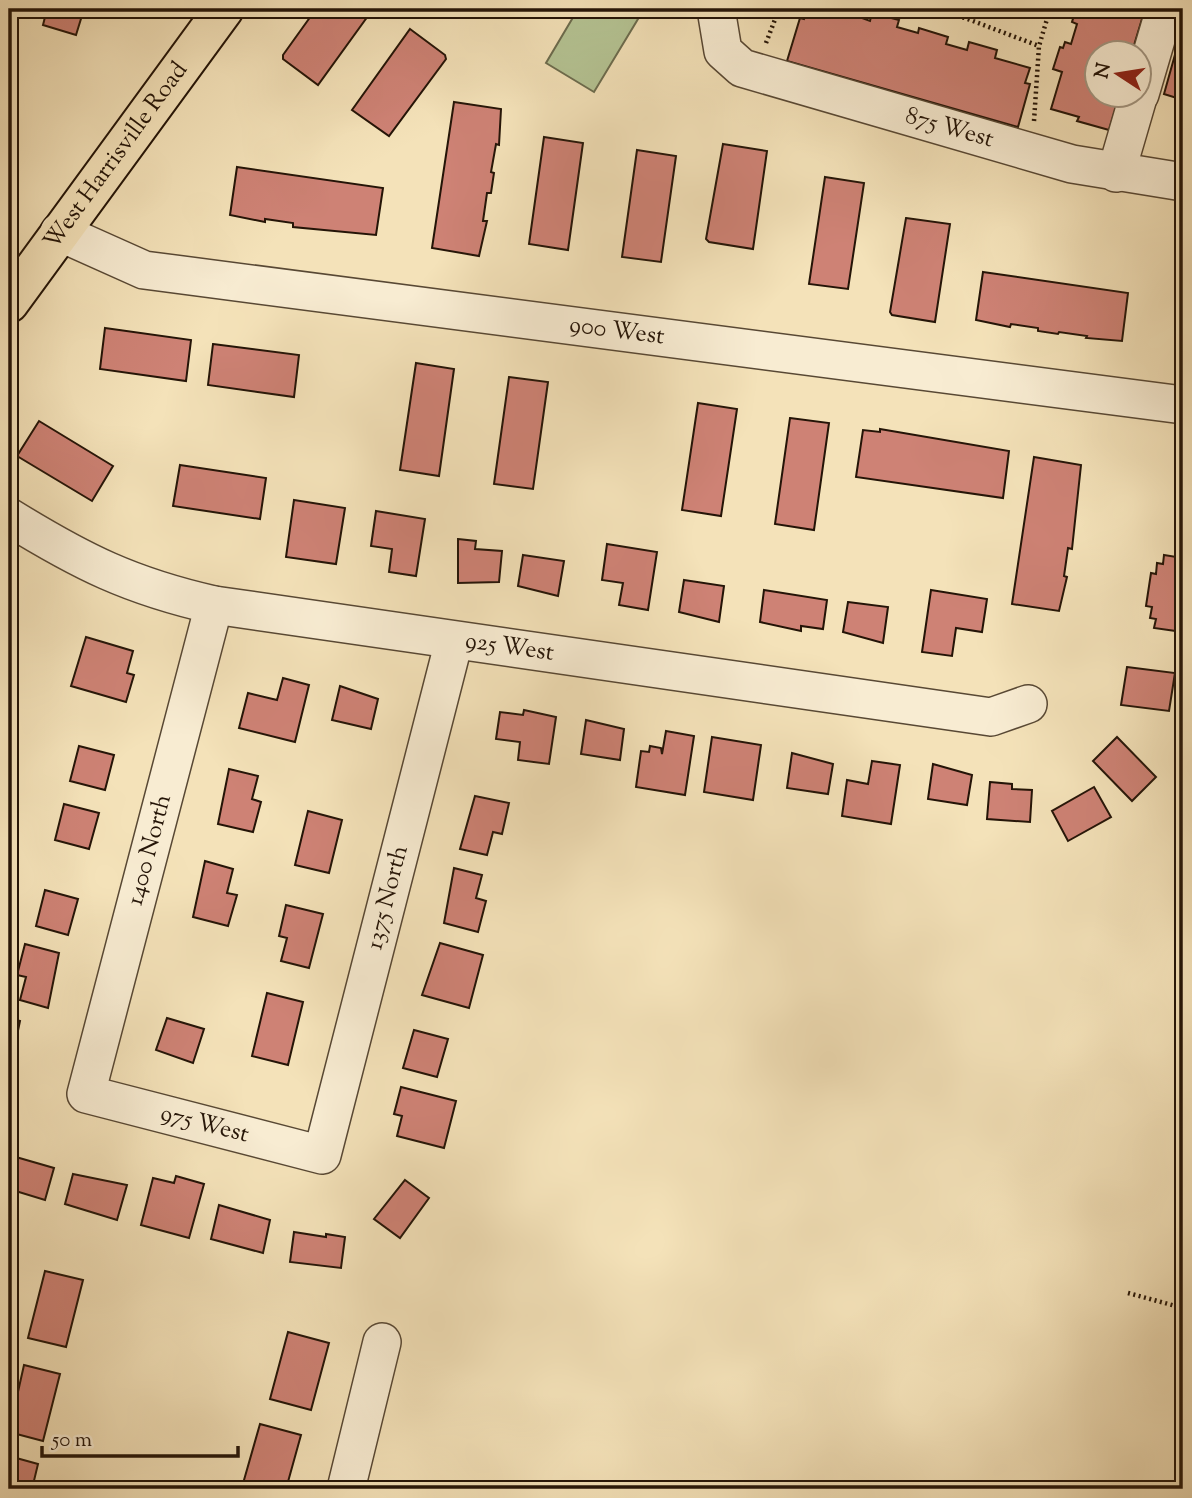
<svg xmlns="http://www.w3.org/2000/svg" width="1192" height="1498" font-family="'Sorts Mill Goudy',serif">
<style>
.green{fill:#b5c494;stroke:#6c6c4e;stroke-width:2}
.building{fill:#ce8275;stroke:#241407;stroke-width:2}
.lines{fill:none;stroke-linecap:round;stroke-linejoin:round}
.minor-casing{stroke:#584834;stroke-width:40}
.major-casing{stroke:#241407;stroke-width:42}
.path{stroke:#241407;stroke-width:4.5;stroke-dasharray:2 3.5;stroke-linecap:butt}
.minor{stroke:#f8ecd2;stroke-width:37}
.major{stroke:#f4e2b9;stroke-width:38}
.labels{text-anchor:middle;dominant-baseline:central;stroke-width:5;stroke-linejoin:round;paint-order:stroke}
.street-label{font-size:24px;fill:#241407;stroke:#f8ecd2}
</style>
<rect width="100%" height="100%" fill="#f4e2b9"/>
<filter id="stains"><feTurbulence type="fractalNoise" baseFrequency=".00286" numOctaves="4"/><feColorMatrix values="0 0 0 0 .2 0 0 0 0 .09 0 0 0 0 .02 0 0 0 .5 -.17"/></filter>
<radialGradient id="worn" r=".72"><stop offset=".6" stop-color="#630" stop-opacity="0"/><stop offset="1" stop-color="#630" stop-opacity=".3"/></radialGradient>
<!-- green -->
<polygon class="green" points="578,9 633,9 641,14 594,92 546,63"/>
<!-- building -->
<g class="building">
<polygon points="47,9 84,9 76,35 43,25"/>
<polygon points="316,9 373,9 318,85 283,59 283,55"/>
<polygon points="807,9 828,9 845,14 846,9 851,9 861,11 859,17 870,21 872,13 899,20 897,27 918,33 919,28 948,37 946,44 967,50 969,42 997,50 995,58 1030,68 1025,83 1030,84 1018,127 787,61 800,18 804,19"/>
<polygon points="1076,9 1145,9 1132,52 1098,52 1098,94 1120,94 1109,130 1077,121 1079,117 1051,109 1062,72 1053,69 1060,47 1063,48 1065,42 1071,44 1077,24 1072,22"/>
<polygon points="1183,26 1183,100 1164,94"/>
<polygon points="410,29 445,55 446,59 389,136 352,110"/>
<polygon points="454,102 501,109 499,145 496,144 491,172 494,173 491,193 487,193 483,221 487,221 479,256 432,248"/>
<polygon points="544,137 583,143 568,250 529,244"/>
<polygon points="723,144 767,151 753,249 709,242 706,239"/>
<polygon points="637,150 676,156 661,262 622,257"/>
<polygon points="237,167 383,188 376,235 293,227 293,223 265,219 265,222 230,215"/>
<polygon points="825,177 864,183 848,289 809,284"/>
<polygon points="906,218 950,224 935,322 892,315 890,312"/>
<polygon points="983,272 1128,293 1122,341 1086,338 1087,336 1059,332 1058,334 1038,331 1038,328 1011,324 1010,327 976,320"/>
<polygon points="105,328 191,340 186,381 100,369"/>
<polygon points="213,344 299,355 294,397 208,385"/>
<polygon points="416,363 454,369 439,476 400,470"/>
<polygon points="509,377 548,382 533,489 494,484"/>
<polygon points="698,403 737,409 721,516 682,510"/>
<polygon points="790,418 829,423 814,530 775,524"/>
<polygon points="39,421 113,466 92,501 17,456"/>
<polygon points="880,429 1009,451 1003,498 856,477 863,430 880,432"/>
<polygon points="1034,457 1081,465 1072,549 1068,548 1064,576 1067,577 1059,611 1012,604"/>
<polygon points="180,465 266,478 260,519 173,506"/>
<polygon points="294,500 345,508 336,564 286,557"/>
<polygon points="376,511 425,519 416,576 389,572 392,549 371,546"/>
<polygon points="458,539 476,541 475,549 502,551 499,582 458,583"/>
<polygon points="607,544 657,552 648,610 619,605 623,583 602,580"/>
<polygon points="523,555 564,561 558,596 518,586"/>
<polygon points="1164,555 1183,558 1183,632 1154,628 1156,619 1150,618 1152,607 1146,606 1151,573 1156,574 1157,563 1163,564"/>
<polygon points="684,580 724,586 719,622 679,612"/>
<polygon points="764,590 827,600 823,629 801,626 801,631 760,622"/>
<polygon points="931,590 987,599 982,632 956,628 952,656 922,652"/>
<polygon points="848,602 888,607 883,643 843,632"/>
<polygon points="86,637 133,651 127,673 134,675 126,702 71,686"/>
<polygon points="1127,667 1175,673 1169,711 1121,705"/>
<polygon points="283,678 309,685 295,742 239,728 248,693 277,700"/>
<polygon points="340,686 378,699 371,729 332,720"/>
<polygon points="524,710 556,717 549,764 518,760 520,742 496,739 500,712 523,715"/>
<polygon points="586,720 624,729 620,760 581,754"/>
<polygon points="666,731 694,736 685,795 636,787 641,751 649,752 650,746 661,748 662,754"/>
<polygon points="712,737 761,745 753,800 704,792"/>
<polygon points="1117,737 1156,777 1132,801 1093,761"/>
<polygon points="79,746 114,755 105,790 70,781"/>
<polygon points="792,753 833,764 828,794 787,788"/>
<polygon points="872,761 900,765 891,824 842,816 847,780 868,784"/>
<polygon points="933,764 972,775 967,805 928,799"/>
<polygon points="229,769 258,776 252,799 261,802 253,832 218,824"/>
<polygon points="990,782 1012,784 1012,789 1032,790 1030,822 987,819"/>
<polygon points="1094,787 1111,817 1068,841 1052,811"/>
<polygon points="475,796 509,803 502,834 493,832 487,855 460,849"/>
<polygon points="64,804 99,813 89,849 55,840"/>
<polygon points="308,811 342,820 329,873 295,865"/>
<polygon points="205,861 233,869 227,893 237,895 228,926 193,917"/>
<polygon points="454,868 482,875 476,898 486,901 478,932 444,923"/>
<polygon points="45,890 78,899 68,935 36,926"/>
<polygon points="286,905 323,914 309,968 281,961 287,938 279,936"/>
<polygon points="440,943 483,955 469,1008 422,995"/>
<polygon points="25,944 59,953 48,1008 20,1000 26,977 17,975"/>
<polygon points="267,993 303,1002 288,1065 252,1056"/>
<polygon points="9,1018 20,1021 10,1069 9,1068"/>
<polygon points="167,1018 204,1029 193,1063 156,1050"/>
<polygon points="414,1030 448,1039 437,1077 403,1068"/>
<polygon points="401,1087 456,1101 444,1148 397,1136 402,1116 394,1114"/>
<polygon points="9,1155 54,1168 45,1200 9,1189"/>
<polygon points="73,1174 127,1185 117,1220 65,1204"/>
<polygon points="176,1176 204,1184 189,1238 141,1225 153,1178 174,1183"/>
<polygon points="405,1180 429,1198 400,1238 374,1219"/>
<polygon points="219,1205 270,1220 263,1253 211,1239"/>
<polygon points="294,1232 326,1237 326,1234 345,1237 341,1268 290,1262"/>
<polygon points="45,1271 83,1280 66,1347 28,1338"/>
<polygon points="288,1332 329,1343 311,1410 270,1399"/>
<polygon points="24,1365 60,1374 43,1441 9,1432"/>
<polygon points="260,1424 301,1435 286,1489 242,1487"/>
<polygon points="9,1456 38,1464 32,1489 9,1489"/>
</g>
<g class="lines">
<!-- minor casing -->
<g class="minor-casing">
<g id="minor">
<path id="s1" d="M716,9l7,42 19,17 330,96 111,18"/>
<polyline points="1140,94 1165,9"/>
<polyline points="1116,173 1139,94"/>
<path id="s2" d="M59,232l85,38 1039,135"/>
<path id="s3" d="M9,517c73,45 121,69 205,88l777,112 37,-13"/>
<path id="s4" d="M214,605l-128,489 236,61 132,-514"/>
<polyline points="346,1489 382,1342"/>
</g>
</g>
<!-- major casing -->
<g class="major-casing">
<g id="major">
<path id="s5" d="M9,303l215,-294"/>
</g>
</g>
<!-- path -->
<g class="path">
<polyline points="925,9 965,18 1039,46"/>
<polyline points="637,11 645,9"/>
<polyline points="766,43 779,9"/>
<polyline points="1034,121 1039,46 1050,9"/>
<polyline points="1128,1293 1183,1308"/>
</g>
<!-- minor -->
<use href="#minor" class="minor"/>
<!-- major -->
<use href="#major" class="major"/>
</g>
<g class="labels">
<!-- street labels -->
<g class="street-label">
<text stroke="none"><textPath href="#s1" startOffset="284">875 West</textPath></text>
<text stroke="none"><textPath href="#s5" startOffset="182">West Harrisville Road</textPath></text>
<text stroke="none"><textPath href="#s2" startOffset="570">900 West</textPath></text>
<text stroke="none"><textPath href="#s3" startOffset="523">925 West</textPath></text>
<text transform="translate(150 850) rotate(-75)">1400 North</text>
<text stroke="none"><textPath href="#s4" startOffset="1015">1375 North</textPath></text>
<text stroke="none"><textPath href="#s4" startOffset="628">975 West</textPath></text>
</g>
</g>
<!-- margin -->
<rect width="1192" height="1498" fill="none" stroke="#f4e2b9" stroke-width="35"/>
<rect x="10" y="10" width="1171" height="1477" fill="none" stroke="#241407" stroke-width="3.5"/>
<rect x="18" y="18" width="1157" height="1463" fill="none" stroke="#241407" stroke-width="2"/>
<!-- north arrow -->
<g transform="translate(1118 74) rotate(282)"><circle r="33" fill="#f8ecd2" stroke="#a39681" stroke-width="2"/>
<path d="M0-5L12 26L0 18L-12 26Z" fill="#8f2418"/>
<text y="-10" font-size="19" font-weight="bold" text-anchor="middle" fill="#241407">N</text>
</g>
<!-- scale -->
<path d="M42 1446v10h196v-10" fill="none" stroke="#241407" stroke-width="3.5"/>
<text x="52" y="1446" font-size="21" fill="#241407" stroke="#f8ecd2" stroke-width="5" paint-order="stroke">50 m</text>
<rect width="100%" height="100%" filter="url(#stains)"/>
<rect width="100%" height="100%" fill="url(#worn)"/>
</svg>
